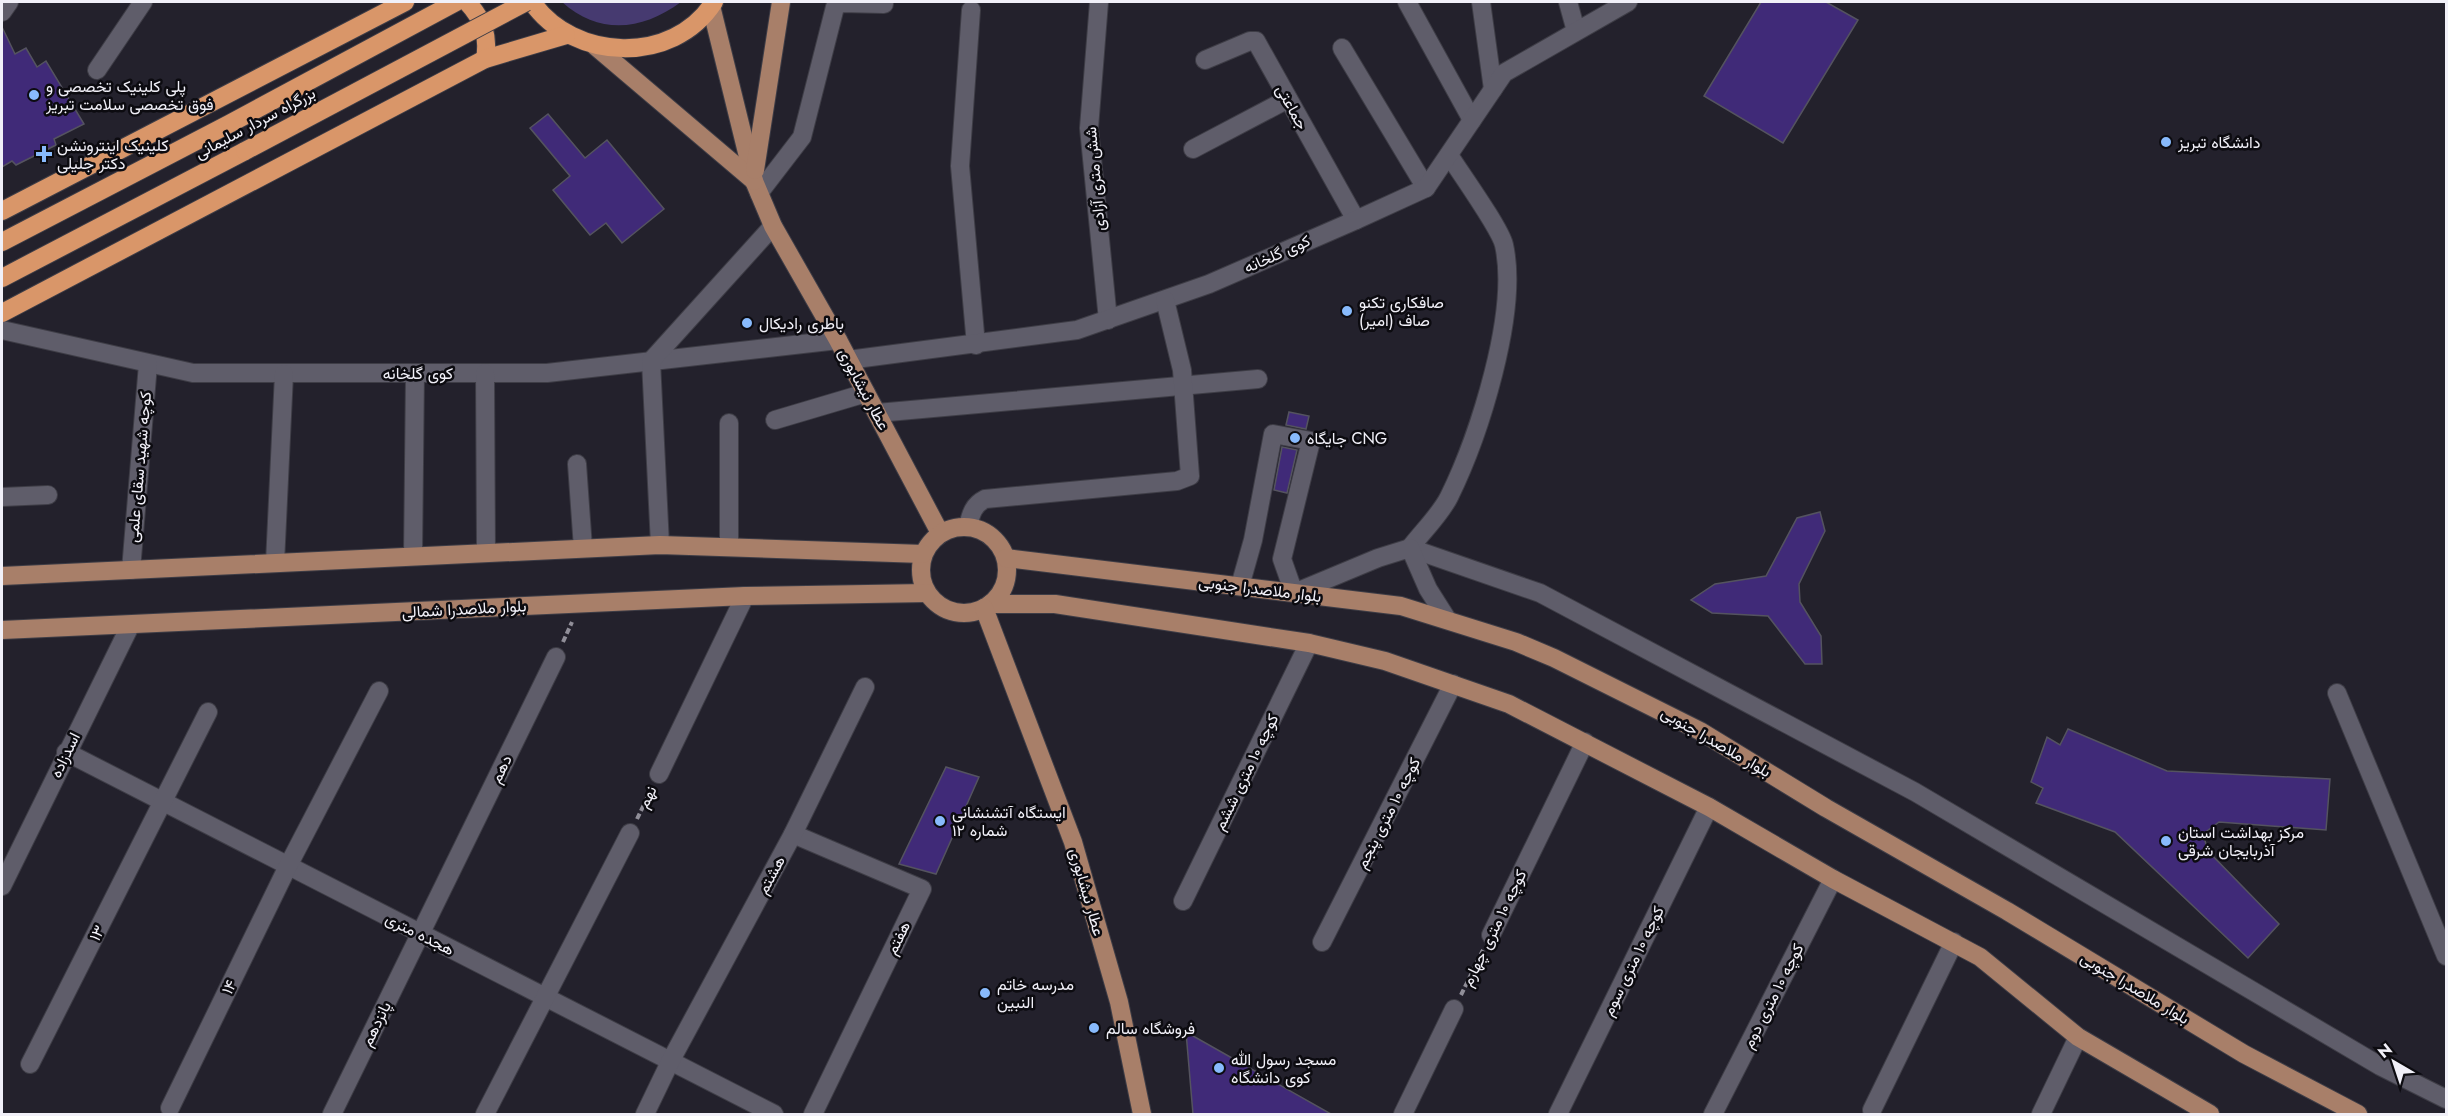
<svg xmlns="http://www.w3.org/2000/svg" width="2448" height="1116" font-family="Jost,Vazirmatn,sans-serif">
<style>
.green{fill:#463a70}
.building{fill:#402a78;stroke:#54535f;stroke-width:1.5}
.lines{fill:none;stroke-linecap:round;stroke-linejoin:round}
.minor-casing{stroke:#3e3d46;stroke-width:20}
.major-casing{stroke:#3e3d46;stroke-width:20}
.highway-casing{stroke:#3e3d46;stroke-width:20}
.path{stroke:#908e98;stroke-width:4;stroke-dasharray:6 3;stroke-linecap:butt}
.minor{stroke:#5f5d6a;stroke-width:18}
.major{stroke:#a87f69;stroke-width:18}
.highway{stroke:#d99669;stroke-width:18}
.highway-bridge-casing{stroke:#3e3d46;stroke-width:20;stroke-linecap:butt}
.highway-bridge{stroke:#d99669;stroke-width:18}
.poi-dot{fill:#88bafc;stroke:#0c0b10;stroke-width:2}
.labels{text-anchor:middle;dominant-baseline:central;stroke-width:5;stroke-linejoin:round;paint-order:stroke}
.poi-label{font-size:16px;fill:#f1f0f8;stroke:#0c0b10;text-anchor:start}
.street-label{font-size:16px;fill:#f1f0f8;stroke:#0c0b10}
</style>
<rect width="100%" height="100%" fill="#23212c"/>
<!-- green -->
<path class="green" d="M562,2h119c-38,28 -81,34 -119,0z"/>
<!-- building -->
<g class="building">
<polygon points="1761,2 1826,2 1858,20 1783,143 1704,96"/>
<polygon points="2,27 15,54 26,48 37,67 46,61 84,124 54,139 56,145 16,165 12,161 2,167"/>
<polygon points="548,114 585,158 607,140 664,209 622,243 606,223 590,235 553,190 570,176 530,128"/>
<polygon points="1289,412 1309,416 1306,429 1286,425"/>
<polygon points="1282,447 1297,450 1287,493 1274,490"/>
<polygon points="1820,512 1825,531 1799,584 1800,602 1821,636 1822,664 1805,664 1768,616 1712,613 1691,600 1715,584 1766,576 1797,518"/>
<polygon points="2068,729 2167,771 2330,779 2326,830 2219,822 2203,834 2208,851 2279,924 2248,958 2115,832 2036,803 2043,788 2031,782 2047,737 2060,745"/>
<polygon points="946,767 979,777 936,874 899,864"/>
<polygon points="1186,1032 1331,1114 1193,1114"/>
</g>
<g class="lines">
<!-- minor casing -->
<g class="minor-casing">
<g id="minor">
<polyline points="1099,2 1089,128 1108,320"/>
<polyline points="1407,2 1472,120"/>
<polyline points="1481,2 1493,89"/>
<polyline points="1568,2 1576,31"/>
<polyline points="971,10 960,166 976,345"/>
<polyline points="2,12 9,2"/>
<polyline points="1342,48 1426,188"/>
<polyline points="1205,60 1250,41 1256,41 1356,220"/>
<polyline points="97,70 143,2"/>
<polyline points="1193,149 1288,99"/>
<path d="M1449,155c12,19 51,73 55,90 15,67 -25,191 -55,252 -9,18 -27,35 -39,51l130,45 375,199 465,274 66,33"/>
<polyline points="759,193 802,137 835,7 841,3 884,4"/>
<polyline points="2,330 193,373 547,373 838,340"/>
<polyline points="848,360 1077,330 1209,284 1356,220 1426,188 1504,73 1628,2"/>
<polyline points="485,373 486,553"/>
<polyline points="877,413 1258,379"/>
<polyline points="775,420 866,393"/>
<polyline points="577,464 583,548"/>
<polyline points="2,497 48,495"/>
<path d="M968,526c3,-12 5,-21 17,-27l192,-18 13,-5 -8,-106 -17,-70"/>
<polyline points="660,545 651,361 773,226"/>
<polyline points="729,545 729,423"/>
<polyline points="413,556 415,373"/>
<polyline points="275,563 284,374"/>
<polyline points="131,570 148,364"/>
<polyline points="1240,586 1253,540 1273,434 1311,441 1282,559 1294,593 1378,558 1410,548 1428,589 1447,619"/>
<polyline points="2337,693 2446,956"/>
<polyline points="66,752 774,1114"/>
<polyline points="659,774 745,596"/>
<polyline points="793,834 922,889 813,1114"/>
<polyline points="2,886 130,626"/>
<polyline points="1183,901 1309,643"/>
<polyline points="1491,935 1585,742"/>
<polyline points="1322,942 1453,684"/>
<polyline points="30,1064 208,712"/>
<polyline points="170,1108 288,866 379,691"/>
<polyline points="1872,1110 1954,942"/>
<polyline points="332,1114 556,657"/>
<polyline points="485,1114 630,833"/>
<polyline points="645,1114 671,1060 793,834 865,687"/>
<polyline points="1403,1114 1454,1009"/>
<polyline points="1558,1114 1709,807"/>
<polyline points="1713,1114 1833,879"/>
<polyline points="2041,1114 2078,1037"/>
</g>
</g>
<!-- major casing -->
<g class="major-casing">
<g id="major">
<polyline points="711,6 754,181 773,226 838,340 940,533"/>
<polyline points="595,46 754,181"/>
<polyline points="755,170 781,2"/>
<circle cx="964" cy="570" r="43"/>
<polyline points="1006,558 1401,606 1516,642 1554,658 1700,731 1826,808 2007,911 2244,1054 2358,1114"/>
<polyline points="2,576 660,545 923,554"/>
<polyline points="990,604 1055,604 1309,643 1385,661 1509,704 1709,807 1833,879 1980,957 2078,1037 2210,1114"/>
<polyline points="984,608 1073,842 1119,1002 1142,1114"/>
<polyline points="2,630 745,596 927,593"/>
</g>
</g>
<!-- highway casing -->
<g class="highway-casing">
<g id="highway">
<path d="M467,2c16,17 22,34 18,57"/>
<path d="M532,2c41,59 141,64 182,0"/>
<polyline points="2,211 405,2"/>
<polyline points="2,242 229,124 456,2"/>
<polyline points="2,278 245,151"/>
<polyline points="2,313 485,59 566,35"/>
</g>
</g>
<!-- path -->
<g class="path">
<polyline points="563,642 572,622"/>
<polyline points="637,819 652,788"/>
<polyline points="1461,995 1483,950"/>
</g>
<!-- minor -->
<use href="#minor" class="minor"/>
<!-- major -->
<use href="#major" class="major"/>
<!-- highway -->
<use href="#highway" class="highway"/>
<!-- highway-bridge casing -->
<g class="highway-bridge-casing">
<polyline id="highway-bridge" points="245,151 526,2"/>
</g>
<!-- highway-bridge -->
<use href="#highway-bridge" class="highway-bridge"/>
</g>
<!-- markers -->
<g class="poi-dot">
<circle cx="34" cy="95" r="6"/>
<circle cx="2166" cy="142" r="6"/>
<path d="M41 145h6v6h6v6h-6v6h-6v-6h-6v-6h6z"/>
<circle cx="1347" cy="311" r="6"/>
<circle cx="747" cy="323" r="6"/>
<circle cx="1295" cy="438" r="6"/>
<circle cx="940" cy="821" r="6"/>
<circle cx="2166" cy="841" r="6"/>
<circle cx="985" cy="993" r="6"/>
<circle cx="1094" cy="1028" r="6"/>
<circle cx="1219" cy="1068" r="6"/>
</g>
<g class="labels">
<!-- poi labels -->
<g class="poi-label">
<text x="46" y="86">پلی کلینیک تخصصی و<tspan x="46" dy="18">فوق تخصصی سلامت تبریز</tspan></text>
<text x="2178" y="142">دانشگاه تبریز</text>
<text x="57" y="145">کلینیک اینترونشن<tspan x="57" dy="18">دکتر جلیلی</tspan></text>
<text x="1359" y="302">صافکاری تکنو<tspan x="1359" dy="18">صاف (امیر)</tspan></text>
<text x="759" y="323">باطری رادیکال</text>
<text x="1307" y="438">جایگاه CNG</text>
<text x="952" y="812">ایستگاه آتشنشانی<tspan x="952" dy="18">شماره ۱۲</tspan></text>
<text x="2178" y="832">مرکز بهداشت استان<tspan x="2178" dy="18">آذربایجان شرقی</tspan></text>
<text x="997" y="984">مدرسه خاتم<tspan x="997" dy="18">النبین</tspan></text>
<text x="1106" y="1028">فروشگاه سالم</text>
<text x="1231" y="1059">مسجد رسول الله<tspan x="1231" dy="18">کوی دانشگاه</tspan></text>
</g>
<!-- street labels -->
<g class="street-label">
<text transform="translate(1292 107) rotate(61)">جماعتی</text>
<text transform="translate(255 123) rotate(-28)">بزرگراه سردار سلیمانی</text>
<text transform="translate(1095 179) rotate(-95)">شش متری آزادی</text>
<text transform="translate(1277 254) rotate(-24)">کوی گلخانه</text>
<text x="418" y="373">کوی گلخانه</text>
<text transform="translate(864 389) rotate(62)">عطار نیشابوری</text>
<text transform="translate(139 467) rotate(-85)">کوچه شهید سقای علمی</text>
<text transform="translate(1260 589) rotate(7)">بلوار ملاصدرا جنوبی</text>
<text transform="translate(464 609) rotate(-3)">بلوار ملاصدرا شمالی</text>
<text transform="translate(1716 742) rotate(30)">بلوار ملاصدرا جنوبی</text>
<text transform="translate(65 755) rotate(-64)">اسدزاده</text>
<text transform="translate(501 769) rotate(-64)">دهم</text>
<text transform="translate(1246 772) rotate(-64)">کوچه ۱۰ متری ششم</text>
<text transform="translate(647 797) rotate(-64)">نهم</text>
<text transform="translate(1388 813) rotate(-63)">کوچه ۱۰ متری پنجم</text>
<text transform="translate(771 875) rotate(-62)">هشتم</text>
<text transform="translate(1087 892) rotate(74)">عطار نیشابوری</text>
<text transform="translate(1494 928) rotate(-64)">کوچه ۱۰ متری چهارم</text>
<text transform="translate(97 933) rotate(-63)">۱۳</text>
<text transform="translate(420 934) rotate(27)">هجده متری</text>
<text transform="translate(898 938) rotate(-64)">هفتم</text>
<text transform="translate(1633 961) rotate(-64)">کوچه ۱۰ متری سوم</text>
<text transform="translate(229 987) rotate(-64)">۱۴</text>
<text transform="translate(2135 988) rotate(31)">بلوار ملاصدرا جنوبی</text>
<text transform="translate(1773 996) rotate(-63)">کوچه ۱۰ متری دوم</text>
<text transform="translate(376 1024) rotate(-64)">پانزدهم</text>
</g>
</g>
<!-- border -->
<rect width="2448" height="1116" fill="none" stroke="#f1f0f8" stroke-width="6"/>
<!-- north arrow -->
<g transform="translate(2394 1062) rotate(321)" stroke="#0c0b10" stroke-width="4.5" paint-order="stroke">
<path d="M0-4.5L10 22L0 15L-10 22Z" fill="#f1f0f8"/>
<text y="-9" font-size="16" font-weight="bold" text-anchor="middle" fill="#f1f0f8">N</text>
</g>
</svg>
